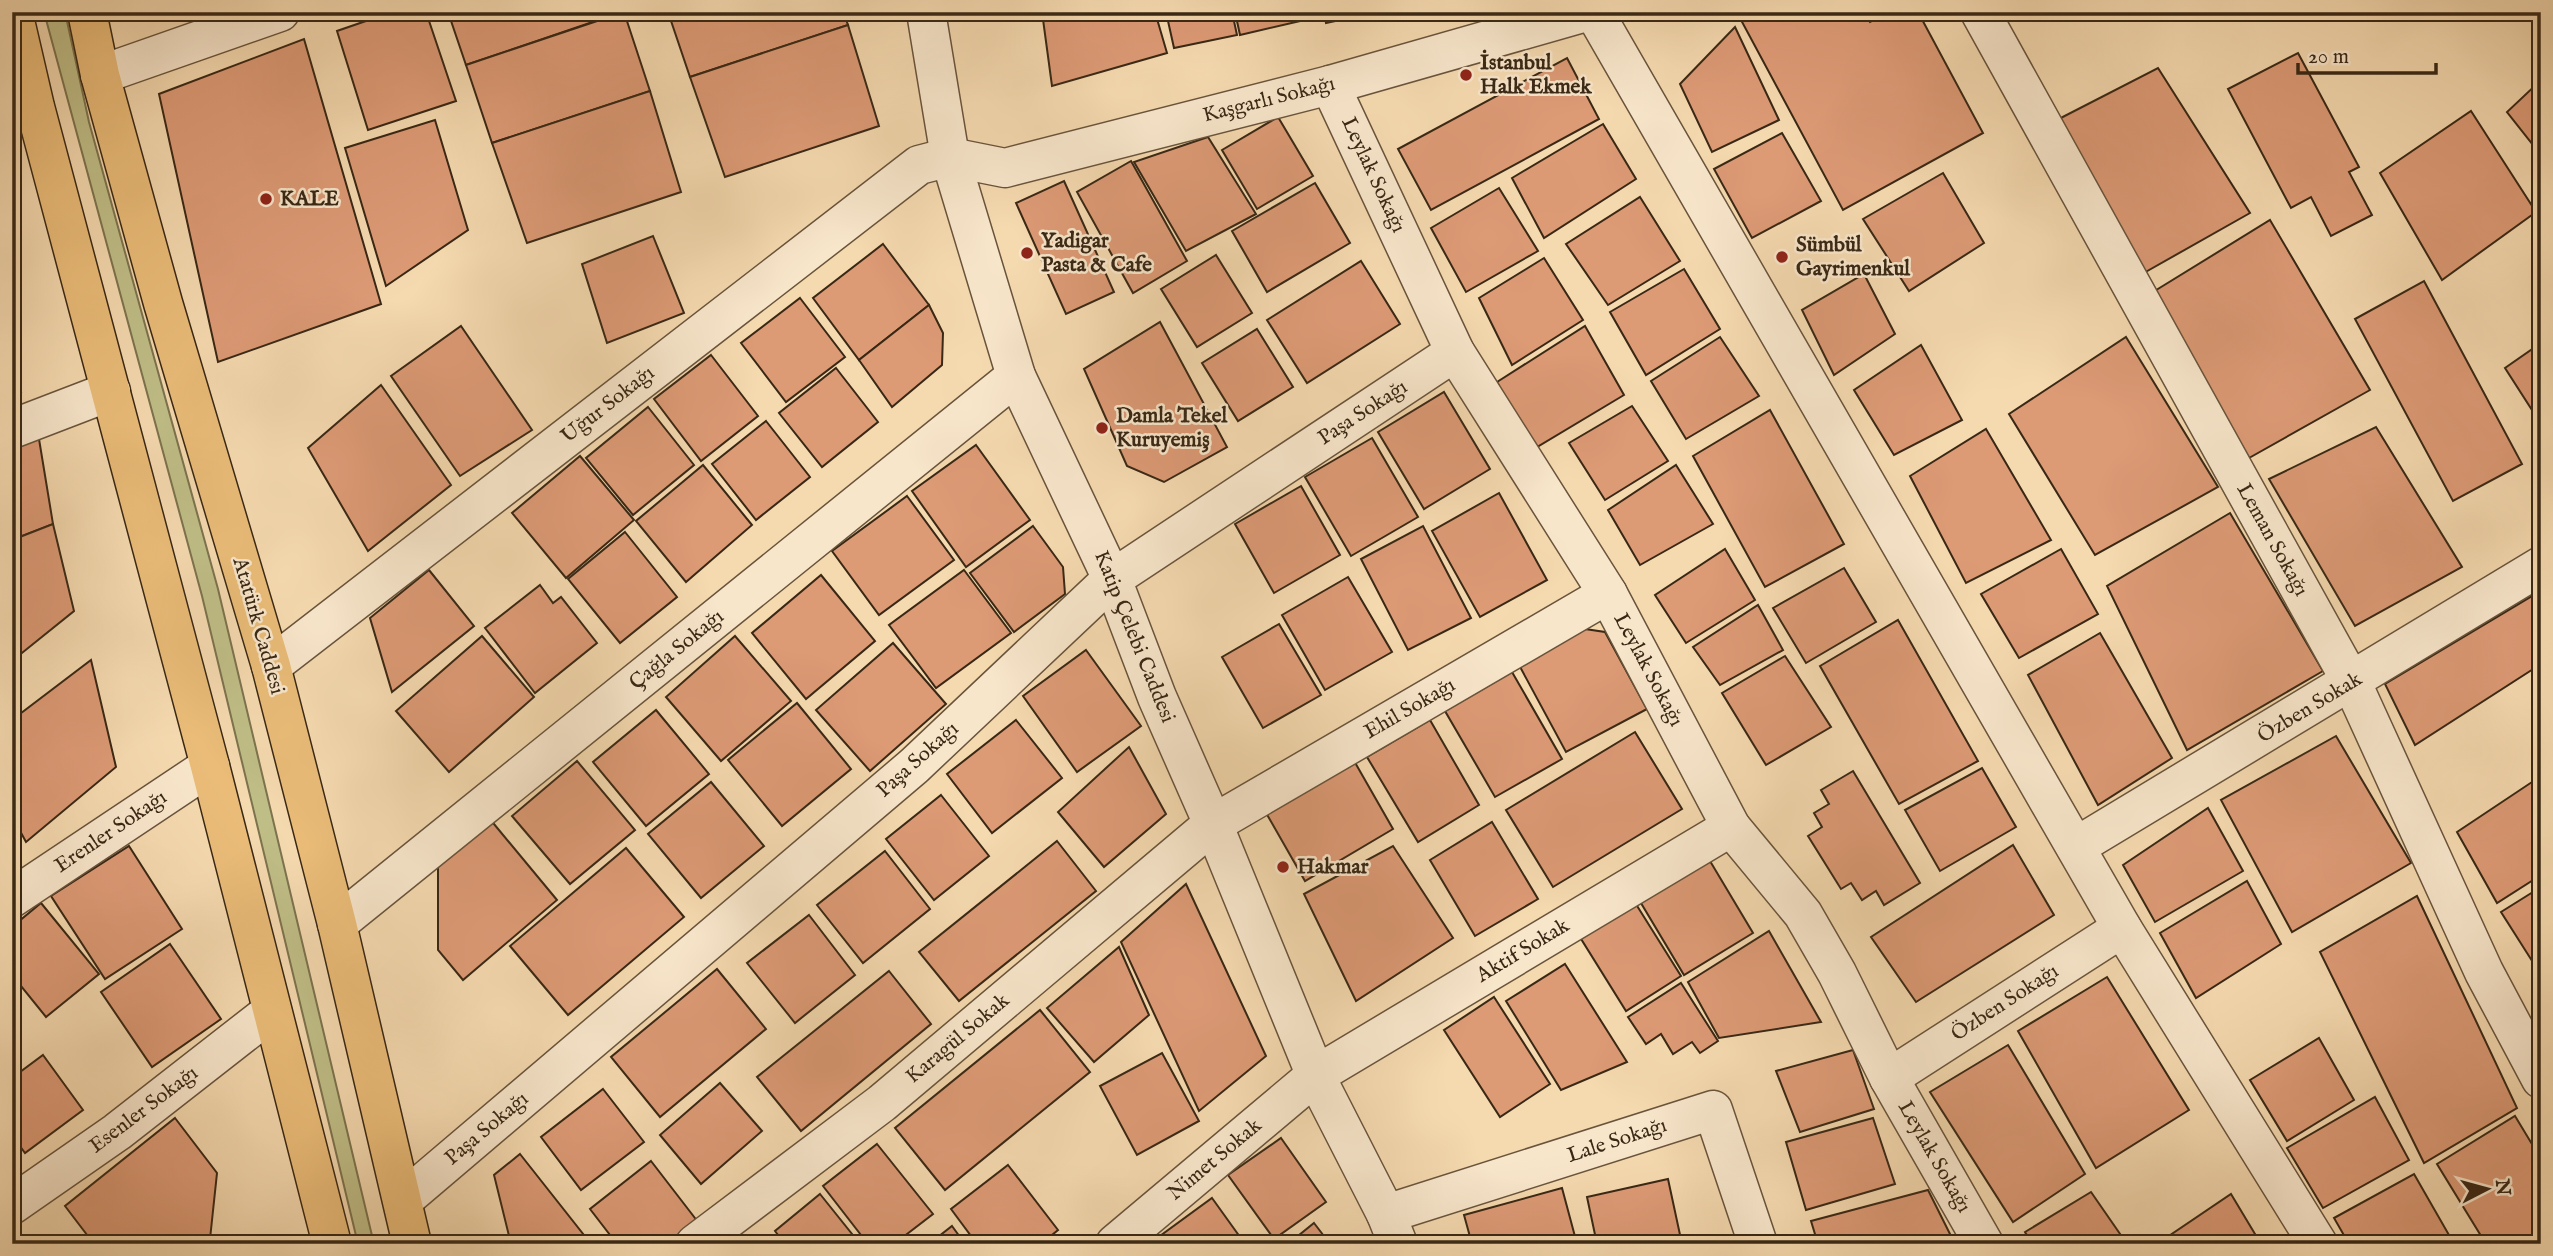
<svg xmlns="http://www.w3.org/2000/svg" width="2553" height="1256" font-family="'IM FELL English',serif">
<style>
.green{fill:#c0be87;stroke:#7c734e;stroke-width:2}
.building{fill:#dc9a75;stroke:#392815;stroke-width:2}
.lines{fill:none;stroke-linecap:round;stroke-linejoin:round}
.minor-casing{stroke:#68543c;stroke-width:41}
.major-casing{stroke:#392815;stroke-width:41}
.minor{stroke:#f8e6cb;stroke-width:38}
.major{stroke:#eabc78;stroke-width:38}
.poi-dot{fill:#8f2418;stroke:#f8e6cb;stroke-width:2.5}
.labels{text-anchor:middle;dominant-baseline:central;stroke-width:5;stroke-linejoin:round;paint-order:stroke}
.poi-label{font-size:21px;font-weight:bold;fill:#392815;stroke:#f8e6cb;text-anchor:start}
.street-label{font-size:21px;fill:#392815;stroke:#f8e6cb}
</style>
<rect width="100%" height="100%" fill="#f5d9af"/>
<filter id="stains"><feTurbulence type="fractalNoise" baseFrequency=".00286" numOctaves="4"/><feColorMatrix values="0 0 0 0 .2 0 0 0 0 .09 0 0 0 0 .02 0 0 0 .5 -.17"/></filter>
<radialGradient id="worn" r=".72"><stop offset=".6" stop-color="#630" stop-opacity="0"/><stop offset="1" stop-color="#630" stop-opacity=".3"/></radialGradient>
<!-- green -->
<polygon class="green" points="44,12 65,12 89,122 218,589 374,1244 358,1244 202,596"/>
<!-- building -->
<g class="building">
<polygon points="392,12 426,12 456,101 368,130 337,31"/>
<polygon points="448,12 622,12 466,65"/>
<polygon points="624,12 650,91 492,143 466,65"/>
<polygon points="668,12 843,12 848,25 690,77"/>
<polygon points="1042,12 1155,12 1167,53 1052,86"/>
<polygon points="1166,12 1232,12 1237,35 1174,48"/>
<polygon points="1235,12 1307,12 1309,19 1240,35"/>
<polygon points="1324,12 1377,12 1326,23"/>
<polygon points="1759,12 1809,12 1812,17 1822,12 1866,12 1870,22 1891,12 1918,12 1983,133 1843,210 1741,20"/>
<polygon points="848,25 879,126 725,177 690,77"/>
<polygon points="1735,27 1779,120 1712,152 1680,84"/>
<polygon points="304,39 381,304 218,362 159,94"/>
<polygon points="2298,53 2359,167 2349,172 2372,215 2331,236 2311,197 2291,208 2228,89"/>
<polygon points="1567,58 1599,119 1431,210 1398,149"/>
<polygon points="2158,68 2250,213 2142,274 2051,123"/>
<polygon points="2541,80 2541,155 2507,112"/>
<polygon points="650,91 681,192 527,243 492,143"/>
<polygon points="2471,111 2536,212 2442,280 2380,173"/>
<polygon points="1278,117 1313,176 1257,209 1222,150"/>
<polygon points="435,120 468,230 386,286 345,148"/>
<polygon points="1603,124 1636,179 1544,238 1512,178"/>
<polygon points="1782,133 1821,201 1752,238 1714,169"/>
<polygon points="1208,137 1256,214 1186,251 1134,162"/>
<polygon points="1131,161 1187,261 1133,293 1077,192"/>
<polygon points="1943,173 1984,243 1909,291 1863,219"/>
<polygon points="1064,181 1114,292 1066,314 1016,203"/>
<polygon points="1315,183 1350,243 1267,292 1232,231"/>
<polygon points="1499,188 1538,251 1466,292 1431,228"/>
<polygon points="1640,197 1680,261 1608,305 1566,244"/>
<polygon points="2270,220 2370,390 2249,458 2153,292"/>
<polygon points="653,236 684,313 607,343 582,264"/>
<polygon points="883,244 929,305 859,360 813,298"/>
<polygon points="1216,255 1252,313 1197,347 1161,289"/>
<polygon points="1544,258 1583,320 1512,365 1479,298"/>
<polygon points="1361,261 1400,324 1307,383 1267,320"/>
<polygon points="1684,269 1720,329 1646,375 1610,312"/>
<polygon points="1864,274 1895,334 1834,375 1802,310"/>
<polygon points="2424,281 2522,464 2453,501 2355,319"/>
<polygon points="800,298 845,357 786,402 741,343"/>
<polygon points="929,305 943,333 942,365 892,407 859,360"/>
<polygon points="1160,322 1227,447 1164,482 1127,466 1084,369"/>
<polygon points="461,326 532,430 460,476 391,376"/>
<polygon points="1585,326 1624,395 1532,450 1497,382"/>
<polygon points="1257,329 1293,387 1238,421 1202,363"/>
<polygon points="1720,337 1759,396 1686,439 1651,381"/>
<polygon points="2126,337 2218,487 2095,555 2009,414"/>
<polygon points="2541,343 2541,424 2505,368"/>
<polygon points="1921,345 1962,420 1894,455 1854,390"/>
<polygon points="711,355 758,416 701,461 654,399"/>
<polygon points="12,361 21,392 12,395"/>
<polygon points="836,368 878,422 822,467 779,413"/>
<polygon points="381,385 451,485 368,551 308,448"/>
<polygon points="1444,392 1490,469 1424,509 1378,432"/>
<polygon points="1632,406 1668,461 1605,500 1569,443"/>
<polygon points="648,407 694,465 633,515 586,458"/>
<polygon points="1770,410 1844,544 1765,587 1693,456"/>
<polygon points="766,421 810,477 756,520 712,464"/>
<polygon points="2376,427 2462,567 2355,626 2269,479"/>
<polygon points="1986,429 2051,540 1966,583 1910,476"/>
<polygon points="1372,438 1418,517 1351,556 1305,477"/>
<polygon points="39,439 53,524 12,540 12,448"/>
<polygon points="976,445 1030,520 966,567 912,491"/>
<polygon points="580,456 634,520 566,578 512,513"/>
<polygon points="703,465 752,525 686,582 636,521"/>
<polygon points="1676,465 1713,524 1640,565 1608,510"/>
<polygon points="1301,486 1340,555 1274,593 1235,524"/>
<polygon points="1499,493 1547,580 1480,617 1432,531"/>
<polygon points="907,496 954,560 879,615 832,551"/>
<polygon points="2230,513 2323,671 2187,750 2107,586"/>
<polygon points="53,524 74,611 12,661 12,540"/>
<polygon points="1033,526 1063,567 1065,594 1014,632 970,573"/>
<polygon points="1423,526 1471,618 1408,650 1361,559"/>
<polygon points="625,532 677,597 620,643 568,579"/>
<polygon points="1725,549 1755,600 1686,643 1655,595"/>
<polygon points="2061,549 2098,614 2019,658 1981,594"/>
<polygon points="1844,568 1876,622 1806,663 1773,608"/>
<polygon points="429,570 474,626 392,692 370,618"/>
<polygon points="964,570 1011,633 936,688 889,625"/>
<polygon points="821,575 875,641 806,699 752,633"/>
<polygon points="1348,577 1392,652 1325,690 1282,615"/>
<polygon points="540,585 553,603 561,597 597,643 535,693 485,628"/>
<polygon points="2534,595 2541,607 2541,664 2415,745 2385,684"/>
<polygon points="1758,605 1783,650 1720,685 1693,647"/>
<polygon points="1898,620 1978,761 1899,804 1820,666"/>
<polygon points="1279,624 1321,695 1263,728 1222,657"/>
<polygon points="1585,629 1605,632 1647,709 1566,752 1519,665"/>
<polygon points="2100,633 2172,758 2098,805 2028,675"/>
<polygon points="482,636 534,697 449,772 396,711"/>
<polygon points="735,636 791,701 721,761 666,697"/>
<polygon points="893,643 946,704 870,771 816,710"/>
<polygon points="1086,650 1141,726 1077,772 1023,696"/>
<polygon points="1785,656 1831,727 1766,765 1722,693"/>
<polygon points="91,660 116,767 26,842 12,816 12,720"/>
<polygon points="1512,672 1562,759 1495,797 1445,711"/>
<polygon points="797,703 851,769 782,826 728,760"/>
<polygon points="656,710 709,774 646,826 593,762"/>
<polygon points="1016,720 1062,778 992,833 947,774"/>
<polygon points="1430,720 1479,805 1418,842 1367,757"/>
<polygon points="1635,732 1682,809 1553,887 1506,810"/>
<polygon points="2336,736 2411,863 2292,932 2221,800"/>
<polygon points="1129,747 1166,814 1104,867 1058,812"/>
<polygon points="1353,759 1393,829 1305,881 1265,811"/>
<polygon points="577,761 635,830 570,884 512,816"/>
<polygon points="1982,768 2016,827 1940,871 1905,810"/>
<polygon points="1853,771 1920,883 1884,905 1876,891 1862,900 1851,883 1841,889 1808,836 1822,827 1814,813 1829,804 1821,790"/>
<polygon points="2541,776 2541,875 2497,903 2457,832"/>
<polygon points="711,782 764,846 701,898 648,834"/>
<polygon points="941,795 989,856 934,900 886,839"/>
<polygon points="2208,808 2243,871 2155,922 2123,865"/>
<polygon points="489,818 557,900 463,980 438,950 438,861"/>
<polygon points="1492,822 1538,899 1475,936 1430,860"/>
<polygon points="1057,841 1096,891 959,1001 919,952"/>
<polygon points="2013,845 2054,915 1916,1002 1871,937"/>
<polygon points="129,846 182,929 105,979 51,896"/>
<polygon points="1393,846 1453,938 1356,1001 1304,894"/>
<polygon points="626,848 684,917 568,1015 510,946"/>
<polygon points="885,851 930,909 863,963 817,905"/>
<polygon points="1707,856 1753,933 1684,975 1638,898"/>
<polygon points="2247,881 2281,944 2196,998 2160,933"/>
<polygon points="1186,884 1266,1056 1199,1111 1121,942"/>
<polygon points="2541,887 2541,960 2534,964 2501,912"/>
<polygon points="2417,896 2517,1108 2424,1163 2320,952"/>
<polygon points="1634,901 1681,976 1626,1011 1578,934"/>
<polygon points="41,903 99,974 46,1017 12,975 12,927"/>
<polygon points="809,915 855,975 795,1023 747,963"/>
<polygon points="1769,931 1821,1022 1719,1038 1688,982"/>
<polygon points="170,944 221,1019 152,1067 101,992"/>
<polygon points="1119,947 1149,1015 1094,1062 1047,1008"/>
<polygon points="1565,964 1627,1062 1561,1090 1506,1001"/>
<polygon points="717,969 766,1029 660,1117 611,1057"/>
<polygon points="889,971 931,1024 801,1131 757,1077"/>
<polygon points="2107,977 2189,1110 2096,1168 2018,1031"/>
<polygon points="1681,983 1718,1041 1700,1053 1692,1042 1673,1054 1661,1034 1646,1044 1628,1017"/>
<polygon points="1494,997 1550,1084 1500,1117 1444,1030"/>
<polygon points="1040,1010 1090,1072 945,1190 895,1128"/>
<polygon points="2319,1038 2354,1100 2287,1141 2250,1080"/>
<polygon points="2008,1045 2085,1174 2013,1222 1930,1092"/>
<polygon points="1853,1050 1874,1109 1800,1132 1776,1071"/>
<polygon points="1162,1053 1199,1121 1137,1155 1100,1086"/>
<polygon points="43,1055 83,1110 25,1153 12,1135 12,1078"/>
<polygon points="720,1083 762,1131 701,1184 660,1135"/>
<polygon points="603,1089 644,1142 581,1190 541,1137"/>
<polygon points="2375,1097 2409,1160 2323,1208 2287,1148"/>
<polygon points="2515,1116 2541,1159 2541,1244 2486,1244 2437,1164"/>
<polygon points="175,1118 217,1173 210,1239 204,1244 94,1244 65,1206"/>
<polygon points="1873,1118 1895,1184 1806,1210 1786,1142"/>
<polygon points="1281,1138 1326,1202 1274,1239 1228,1175"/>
<polygon points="877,1144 933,1214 894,1244 868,1244 823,1186"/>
<polygon points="520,1154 591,1244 511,1244 494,1175"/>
<polygon points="651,1161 698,1222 670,1244 617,1244 590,1209"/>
<polygon points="1008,1165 1058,1230 1041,1244 977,1244 951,1209"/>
<polygon points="2414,1174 2453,1242 2349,1244 2334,1218"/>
<polygon points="1668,1179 1682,1244 1597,1244 1587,1197"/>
<polygon points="1562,1188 1577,1244 1472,1244 1464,1215"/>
<polygon points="1928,1190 1955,1244 1818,1244 1811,1221"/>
<polygon points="2091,1192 2127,1244 2032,1244 2025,1232"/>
<polygon points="820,1194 860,1244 785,1244 775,1231"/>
<polygon points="2231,1194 2261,1244 2157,1244"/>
<polygon points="1212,1198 1245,1244 1149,1244"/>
<polygon points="1314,1223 1330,1244 1288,1244"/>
<polygon points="952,1226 965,1244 929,1244"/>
</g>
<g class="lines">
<!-- minor casing -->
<g class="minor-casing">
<g id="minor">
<polyline points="926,12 950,157 1016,376 1112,579 1157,697 1213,824 1318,1081 1386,1214 1398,1244"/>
<polyline points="1594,12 2122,928 2318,1244"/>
<polyline points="1980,12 2352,683 2484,972 2541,1079"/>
<polyline points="100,75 280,12"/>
<polyline points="1330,85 1455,352 1608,594 1731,827 1803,914 1837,973 1889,1078 1984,1244"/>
<polyline points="12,429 111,391"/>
<polyline points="271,666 919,165 950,157 1005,168 1330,85 1586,12"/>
<polyline points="2077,846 2541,566"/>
<polyline points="12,898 210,766"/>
<polyline points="337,924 1016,376"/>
<polyline points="1889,1078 2122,928"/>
<polyline points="403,1200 914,766 1112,579 1455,352"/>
<polyline points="12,1205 117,1132 272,1011"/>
<polyline points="1386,1214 1713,1110 1758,1244"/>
<polyline points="695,1244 882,1103 1213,824 1608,594"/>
<polyline points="1115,1244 1316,1075 1731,827"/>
</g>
</g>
<!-- major casing -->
<g class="major-casing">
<g id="major">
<polyline points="13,12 35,107 210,766 332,1244"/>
<polyline points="87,12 100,75 163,303 271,666 337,924 412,1244"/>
</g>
</g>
<!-- minor -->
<use href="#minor" class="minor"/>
<!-- major -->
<use href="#major" class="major"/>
</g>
<!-- markers -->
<g class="poi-dot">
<circle cx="1466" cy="75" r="7"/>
<circle cx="266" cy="199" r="7"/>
<circle cx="1027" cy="253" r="7"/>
<circle cx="1782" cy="257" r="7"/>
<circle cx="1102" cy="428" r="7"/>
<circle cx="1283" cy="867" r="7"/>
</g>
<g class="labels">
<!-- poi labels -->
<g class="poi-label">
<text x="1480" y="63">İstanbul<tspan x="1480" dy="24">Halk Ekmek</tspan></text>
<text x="280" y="199">KALE</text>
<text x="1041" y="241">Yadigar<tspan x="1041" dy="24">Pasta &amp; Cafe</tspan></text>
<text x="1796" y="245">Sümbül<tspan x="1796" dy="24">Gayrimenkul</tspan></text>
<text x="1116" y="416">Damla Tekel<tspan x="1116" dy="24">Kuruyemiş</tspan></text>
<text x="1297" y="867">Hakmar</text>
</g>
<!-- street labels -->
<g class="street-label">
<text transform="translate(1269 100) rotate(-14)">Kaşgarlı Sokağı</text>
<text transform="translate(1373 175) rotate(65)">Leylak Sokağı</text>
<text transform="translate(608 405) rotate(-38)">Uğur Sokağı</text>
<text transform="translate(1363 413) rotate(-33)">Paşa Sokağı</text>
<text transform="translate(2272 540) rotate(61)">Leman Sokağı</text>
<text transform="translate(258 626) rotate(74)">Atatürk Caddesi</text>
<text transform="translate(1134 637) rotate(68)">Katip Çelebi Caddesi</text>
<text transform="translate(677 650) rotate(-39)">Çağla Sokağı</text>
<text transform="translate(1648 670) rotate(62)">Leylak Sokağı</text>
<text transform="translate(2310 708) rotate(-31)">Özben Sokak</text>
<text transform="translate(1410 709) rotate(-30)">Ehil Sokağı</text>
<text transform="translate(918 760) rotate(-42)">Paşa Sokağı</text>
<text transform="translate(111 832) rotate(-34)">Erenler Sokağı</text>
<text transform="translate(1523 951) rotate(-31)">Aktif Sokak</text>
<text transform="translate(2005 1003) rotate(-33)">Özben Sokağı</text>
<text transform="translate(958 1039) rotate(-40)">Karagül Sokak</text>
<text transform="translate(144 1110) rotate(-37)">Esenler Sokağı</text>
<text transform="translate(487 1129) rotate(-40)">Paşa Sokağı</text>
<text transform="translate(1617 1141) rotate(-18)">Lale Sokağı</text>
<text transform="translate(1934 1157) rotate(60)">Leylak Sokağı</text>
<text transform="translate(1215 1160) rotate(-40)">Nimet Sokak</text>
</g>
</g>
<!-- margin -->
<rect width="2553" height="1256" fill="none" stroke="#f5d9af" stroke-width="42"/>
<rect x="14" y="14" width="2525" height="1228" fill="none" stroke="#392815" stroke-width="3.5"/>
<rect x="21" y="21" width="2511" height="1214" fill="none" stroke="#392815" stroke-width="2"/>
<!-- north arrow -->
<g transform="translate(2487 1189) rotate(84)" stroke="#f8e6cb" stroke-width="5" paint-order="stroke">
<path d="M0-5L12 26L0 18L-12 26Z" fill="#392815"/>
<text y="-10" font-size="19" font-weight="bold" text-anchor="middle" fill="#392815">N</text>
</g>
<!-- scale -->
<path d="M2298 63v10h138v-10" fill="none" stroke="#392815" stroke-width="3.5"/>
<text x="2308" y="63" font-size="21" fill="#392815" stroke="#f8e6cb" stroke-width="5" paint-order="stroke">20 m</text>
<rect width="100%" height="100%" filter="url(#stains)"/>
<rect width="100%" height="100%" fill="url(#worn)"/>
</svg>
